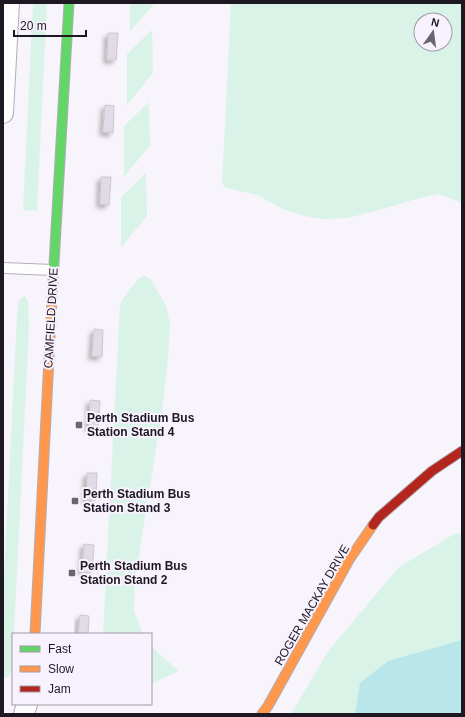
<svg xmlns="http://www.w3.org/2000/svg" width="465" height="717" font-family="Arial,sans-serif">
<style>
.green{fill:#d9f3e8;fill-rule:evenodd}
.water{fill:#b9e6ea}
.building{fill:#e2dbe7;stroke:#ccc7d0;filter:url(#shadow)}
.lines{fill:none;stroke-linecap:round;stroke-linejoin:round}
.lane-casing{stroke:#b3aeb6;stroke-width:12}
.street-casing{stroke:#b3aeb6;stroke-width:22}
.fast-casing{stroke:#b3aeb6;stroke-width:11}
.slow-casing{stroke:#b3aeb6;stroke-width:11}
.jam-casing{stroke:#b3aeb6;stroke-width:11}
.lane{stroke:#fefdfe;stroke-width:10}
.street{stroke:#fefdfe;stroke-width:20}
.fast{stroke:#63d668;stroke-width:9}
.slow{stroke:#ff974d;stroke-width:9}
.jam{stroke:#b3261e;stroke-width:9}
.poi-dot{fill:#6a656f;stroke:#f8f1fe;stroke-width:1.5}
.labels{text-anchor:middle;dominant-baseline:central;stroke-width:4;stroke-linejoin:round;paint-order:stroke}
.street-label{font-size:12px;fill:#1e1823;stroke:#f8f1fe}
.poi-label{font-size:12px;font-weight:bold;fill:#1e1823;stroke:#f8f1fe;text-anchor:start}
</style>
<defs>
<filter id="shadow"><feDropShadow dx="-3.5" dy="3.5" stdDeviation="2" flood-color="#0004"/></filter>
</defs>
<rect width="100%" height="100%" fill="#f8f4fb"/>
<!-- green -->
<g class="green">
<polygon points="33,3 47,3 37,211 23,210"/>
<polygon points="130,3 155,3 130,32"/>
<path d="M231,3h231v200l-23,-9 -23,5 -33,10 -36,9 -24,1 -18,-3 -22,-7 -26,-14 -17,-4 -14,-3 -4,-4zM421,20h24v24h-24z"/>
<polygon points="152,30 153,73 127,105 127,54"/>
<polygon points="149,102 150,145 124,177 124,126"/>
<polygon points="146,173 147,216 121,247 121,197"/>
<polygon points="143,276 146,276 151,280 166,306 170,323 168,359 162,411 135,581 134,611 143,634 103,634 120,305 122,300 139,278"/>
<path d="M24,296l4,4 1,27 -15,307h-1c0,13 3,34 -6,44l-4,-2v-79l14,-283 2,-14z"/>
<polygon points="456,533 462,534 462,714 291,714 329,650 399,567"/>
<polygon points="151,646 166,660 179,671 151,684"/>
</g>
<!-- water -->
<polygon class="water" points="462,640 462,714 355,714 360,683 388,661"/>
<!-- building -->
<g class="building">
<polygon points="108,33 118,33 116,60 107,60"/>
<polygon points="105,105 114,106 113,133 103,132"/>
<polygon points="101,177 111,177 109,205 100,204"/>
<polygon points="94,329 103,330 102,357 92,356"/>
<polygon points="90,400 100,401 98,429 89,428"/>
<polygon points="87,473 97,473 96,500 86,500"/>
<polygon points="84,544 94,545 92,572 82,572"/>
<polygon points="80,615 89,616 88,634 78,634"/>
</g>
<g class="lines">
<!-- lane casing -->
<g class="lane-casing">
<polyline id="lane" points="3,268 53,270"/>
</g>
<!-- street casing -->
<g class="street-casing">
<g id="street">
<polyline points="3,113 9,3"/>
<polyline points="24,714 27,704"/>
</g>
</g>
<!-- fast casing -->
<g class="fast-casing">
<polyline id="fast" points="52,299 69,3"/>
</g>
<!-- slow casing -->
<g class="slow-casing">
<g id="slow">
<polyline points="35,634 52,299"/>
<polyline points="262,714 268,706 349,560 373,525"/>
</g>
</g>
<!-- jam casing -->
<g class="jam-casing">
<polyline id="jam" points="373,525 379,517 432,471 462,451"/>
</g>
<!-- lane -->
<use href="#lane" class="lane"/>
<!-- street -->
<use href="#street" class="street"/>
<!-- fast -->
<use href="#fast" class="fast"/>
<!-- slow -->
<use href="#slow" class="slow"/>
<!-- jam -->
<use href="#jam" class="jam"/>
</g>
<!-- markers -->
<g class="poi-dot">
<rect x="75" y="421" width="8" height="8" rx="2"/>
<rect x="71" y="497" width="8" height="8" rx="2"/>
<rect x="68" y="569" width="8" height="8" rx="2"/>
</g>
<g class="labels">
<!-- street labels -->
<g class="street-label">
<text transform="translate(51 318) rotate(-87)">CAMFIELD DRIVE</text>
<text transform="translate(312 605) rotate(-60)">ROGER MACKAY DRIVE</text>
</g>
<!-- poi labels -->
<g class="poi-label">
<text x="87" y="418">Perth Stadium Bus<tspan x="87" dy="14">Station Stand 4</tspan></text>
<text x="83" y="494">Perth Stadium Bus<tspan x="83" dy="14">Station Stand 3</tspan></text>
<text x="80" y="566">Perth Stadium Bus<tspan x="80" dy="14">Station Stand 2</tspan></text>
</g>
</g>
<!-- border -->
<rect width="465" height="717" fill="none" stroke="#1e1823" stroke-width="8"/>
<!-- legend -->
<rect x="12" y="633" width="140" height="72" fill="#f8f1fe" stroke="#a19aa6"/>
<rect x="20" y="646" width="20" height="6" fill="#63d668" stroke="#a19aa6"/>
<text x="48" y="653" font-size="12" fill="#1e1823">Fast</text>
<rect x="20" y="666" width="20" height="6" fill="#ff974d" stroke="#a19aa6"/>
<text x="48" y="673" font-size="12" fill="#1e1823">Slow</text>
<rect x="20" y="686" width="20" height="6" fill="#b3261e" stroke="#a19aa6"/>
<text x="48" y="693" font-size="12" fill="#1e1823">Jam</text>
<!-- north arrow -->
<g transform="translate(433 32) rotate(14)"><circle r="19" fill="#f8f1fe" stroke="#a19aa6"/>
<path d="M0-3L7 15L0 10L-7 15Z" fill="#6a656f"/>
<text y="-6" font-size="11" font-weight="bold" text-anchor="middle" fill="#1e1823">N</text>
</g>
<!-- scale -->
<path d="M14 30v6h72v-6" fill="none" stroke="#1e1823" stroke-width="2"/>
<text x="20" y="30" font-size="12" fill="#1e1823" stroke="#f8f1fe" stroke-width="3" paint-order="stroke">20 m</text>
</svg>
